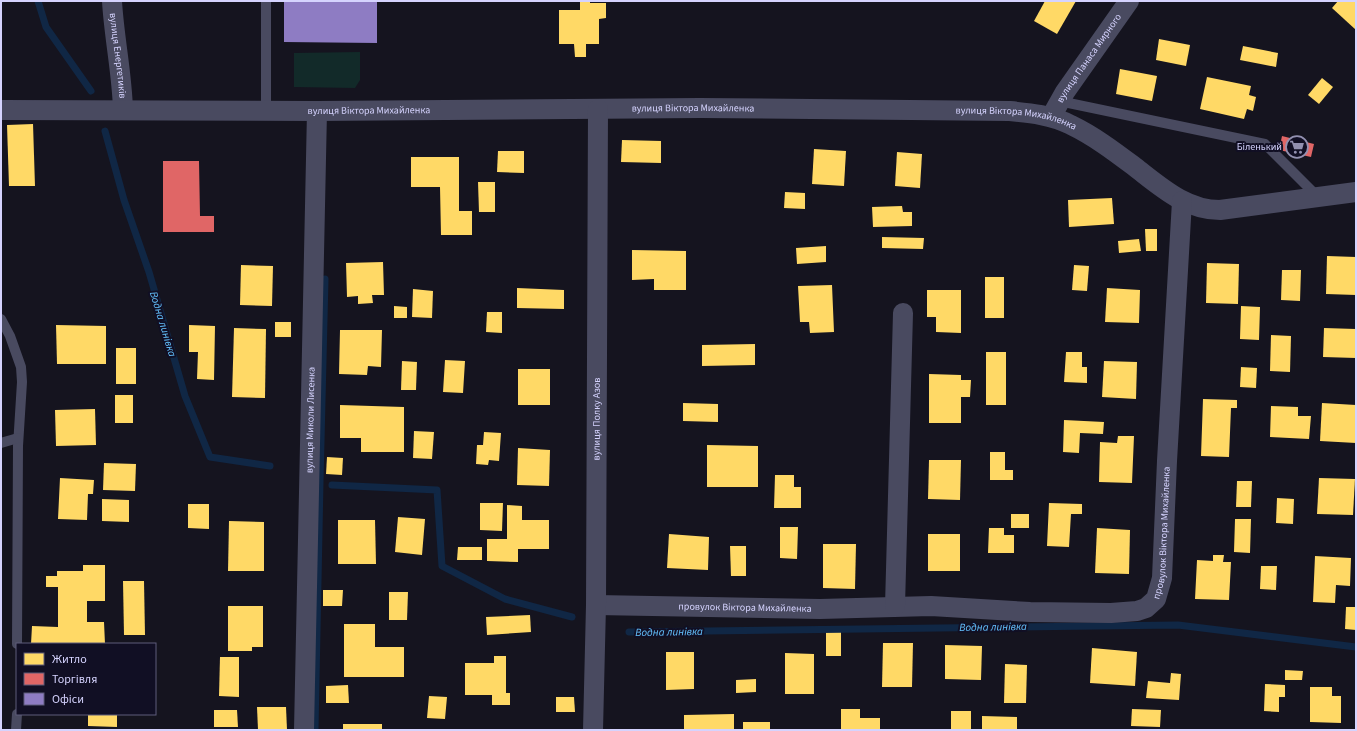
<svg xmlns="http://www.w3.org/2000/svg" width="1357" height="731" font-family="'Source Sans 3',sans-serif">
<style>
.grass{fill:#122a29}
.homes{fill:#ffd966}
.shops{fill:#e06666}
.offices{fill:#8e7cc3}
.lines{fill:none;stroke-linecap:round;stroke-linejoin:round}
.stream{stroke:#102745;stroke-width:7}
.lane{stroke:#494a60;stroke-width:10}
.street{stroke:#494a60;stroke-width:20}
.labels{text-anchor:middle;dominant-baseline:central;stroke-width:4;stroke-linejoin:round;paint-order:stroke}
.street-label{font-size:10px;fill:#d5d3fe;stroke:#110f24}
.poi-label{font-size:10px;fill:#d5d3fe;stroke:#110f24;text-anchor:end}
.water-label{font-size:11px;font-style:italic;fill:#63c0fc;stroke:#110f24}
</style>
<rect width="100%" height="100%" fill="#15141f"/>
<!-- grass -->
<polygon class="grass" points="360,52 360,80 355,88 294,87 294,53"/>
<!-- homes -->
<g class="homes">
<polygon points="580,1 590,1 590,3 606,3 606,18 599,19 599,44 586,44 586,57 575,57 574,44 559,44 559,10 580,10"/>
<polygon points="1045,1 1076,1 1057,34 1034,21"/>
<polygon points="1338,1 1356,1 1356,30 1332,8"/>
<polygon points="1159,39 1190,45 1186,66 1156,60"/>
<polygon points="1243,46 1278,53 1276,67 1240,60"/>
<polygon points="1120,69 1157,76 1152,101 1116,94"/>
<polygon points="1207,77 1251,86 1249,95 1256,97 1253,111 1247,109 1244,119 1200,109"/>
<polygon points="1322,78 1333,87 1319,104 1308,95"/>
<polygon points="33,124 35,186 9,186 7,125"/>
<polygon points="622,140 661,141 661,163 621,162"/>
<polygon points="814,149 846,151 844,186 812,184"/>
<polygon points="498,151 524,151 524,173 497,172"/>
<polygon points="897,152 922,154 920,188 895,186"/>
<polygon points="411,157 459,157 459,211 472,211 472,235 441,235 440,187 411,187"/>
<polygon points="478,182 495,182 495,212 479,212"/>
<polygon points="785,192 805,193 805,209 784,208"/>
<polygon points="1112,198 1114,224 1069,227 1068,200"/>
<polygon points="902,206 903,212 912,212 912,226 873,227 872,207"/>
<polygon points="1145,229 1157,229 1157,251 1146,251"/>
<polygon points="882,237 924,238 923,249 882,248"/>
<polygon points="1139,239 1141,251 1119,253 1118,241"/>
<polygon points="826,246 826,262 797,264 796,248"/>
<polygon points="632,250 686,251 686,290 654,290 654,279 632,280"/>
<polygon points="1327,256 1356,257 1356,295 1326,294"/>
<polygon points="383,262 384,295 372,295 373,303 358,304 358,296 347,297 346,263"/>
<polygon points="1207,263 1239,264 1238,304 1206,303"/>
<polygon points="241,265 273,266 272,306 240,305"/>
<polygon points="1074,265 1089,266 1087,291 1072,290"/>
<polygon points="1282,270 1301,270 1300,301 1281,300"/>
<rect x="985" y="277" width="19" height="41"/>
<polygon points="832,285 834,332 810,333 809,322 800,322 798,286"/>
<polygon points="517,288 564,290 564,309 517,308"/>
<polygon points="1107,288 1140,290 1139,323 1105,322"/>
<polygon points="413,289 433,291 432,318 412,317"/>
<polygon points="927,290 961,290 961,333 936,332 936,317 927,317"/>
<polygon points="394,306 407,307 407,318 394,318"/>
<polygon points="1241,306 1260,307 1259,340 1240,339"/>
<polygon points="487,312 502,312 502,333 486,332"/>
<rect x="275" y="322" width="16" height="15"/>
<polygon points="56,325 106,326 106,364 57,364"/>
<polygon points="189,325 215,326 214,380 197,379 198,352 189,352"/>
<polygon points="234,328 266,329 265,398 232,397"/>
<polygon points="1324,328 1356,329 1356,358 1323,357"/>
<polygon points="340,330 382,330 381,367 368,366 367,375 339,374"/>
<polygon points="1271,335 1291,336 1290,372 1270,371"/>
<polygon points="755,344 755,365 702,366 702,345"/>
<rect x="116" y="348" width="20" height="36"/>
<rect x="986" y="352" width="20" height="53"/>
<polygon points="1066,352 1082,352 1082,367 1087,367 1087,383 1064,382"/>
<polygon points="445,360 465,361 463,393 443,392"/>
<polygon points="402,361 417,362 416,390 401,390"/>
<polygon points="1104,361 1137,362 1136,399 1102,397"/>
<polygon points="1241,367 1257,368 1256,388 1240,387"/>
<rect x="518" y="369" width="32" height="36"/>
<polygon points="929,374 961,375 961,380 971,380 970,397 961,397 961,423 929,423"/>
<rect x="115" y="395" width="18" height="28"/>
<polygon points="1203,399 1237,400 1237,408 1231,408 1229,457 1201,456"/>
<polygon points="683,403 718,404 718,422 683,421"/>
<polygon points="1322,403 1356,405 1356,443 1320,441"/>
<polygon points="340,405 404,407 404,452 361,452 361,438 340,438"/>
<polygon points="1271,406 1298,407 1298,416 1311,416 1309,439 1270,437"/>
<polygon points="95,409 96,445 56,446 55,410"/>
<polygon points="1064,420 1104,422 1103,434 1080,433 1079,453 1063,452"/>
<polygon points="414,431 434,432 432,459 413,458"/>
<polygon points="484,432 501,433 499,461 489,460 488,465 476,464 477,445 483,445"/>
<polygon points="1118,436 1134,436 1132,483 1099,482 1100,442 1117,443"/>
<polygon points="707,445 758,446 758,487 707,487"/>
<polygon points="518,448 550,450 549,486 517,485"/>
<polygon points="990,452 1005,452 1005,470 1013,470 1013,480 990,480"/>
<polygon points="327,457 343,458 342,475 326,474"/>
<polygon points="929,460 961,460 960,500 928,499"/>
<polygon points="104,463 136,464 135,491 103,490"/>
<polygon points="775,475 794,475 794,487 801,487 801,508 774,508"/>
<polygon points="60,478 94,480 93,494 88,494 87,520 58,519"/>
<polygon points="1319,478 1355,479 1353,515 1317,514"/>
<polygon points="1237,481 1252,481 1251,507 1236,507"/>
<polygon points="1277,498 1294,499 1293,524 1276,523"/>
<polygon points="102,499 129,500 129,522 102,521"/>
<polygon points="480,503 503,503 502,531 480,530"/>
<polygon points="1049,503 1082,504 1082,514 1071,514 1069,547 1047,546"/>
<polygon points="188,504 209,504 209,529 188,528"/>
<polygon points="507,505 522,506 522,520 549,520 549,549 518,549 518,562 487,561 487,539 507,539"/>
<rect x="1011" y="514" width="18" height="14"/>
<polygon points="398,517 425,519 422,555 395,552"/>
<polygon points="1235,519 1251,519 1250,553 1234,552"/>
<polygon points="338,520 375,520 376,564 338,564"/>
<polygon points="229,521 264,522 264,571 228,571"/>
<polygon points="780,527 798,527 797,559 780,558"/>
<polygon points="989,528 1004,528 1004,535 1014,535 1014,553 988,553"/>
<polygon points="1097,528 1130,530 1129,574 1095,573"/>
<polygon points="669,534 709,537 708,570 667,568"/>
<rect x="928" y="534" width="32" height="37"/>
<polygon points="823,544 856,544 855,589 823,588"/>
<polygon points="730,546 746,546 746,576 731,576"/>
<polygon points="458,547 482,547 482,560 457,560"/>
<polygon points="1213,555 1224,555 1223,562 1231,562 1229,600 1195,599 1197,560 1213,561"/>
<polygon points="1315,556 1351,558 1350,586 1336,585 1335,603 1313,602"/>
<polygon points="83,565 105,565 105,601 87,601 87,622 104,622 105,644 31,644 32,626 58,627 58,587 46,587 46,576 57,576 57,571 83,571"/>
<polygon points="1261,566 1277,566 1276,590 1260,589"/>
<polygon points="123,581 144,581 145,635 124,635"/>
<polygon points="323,590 343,590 342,606 323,606"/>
<polygon points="389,592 408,592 407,620 389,620"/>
<polygon points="228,606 263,606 263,647 252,647 252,651 228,651"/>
<polygon points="1346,607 1356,607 1356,630 1345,629"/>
<polygon points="530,615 531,632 487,635 486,617"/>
<polygon points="344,624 375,624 375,647 404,647 404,677 344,677"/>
<rect x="826" y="630" width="15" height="26"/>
<polygon points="883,643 913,643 912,687 882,687"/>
<polygon points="945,645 982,646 981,680 945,679"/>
<polygon points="1092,648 1137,652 1135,686 1090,683"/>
<polygon points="666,652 694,652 694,689 666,690"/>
<polygon points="785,653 814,654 814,694 785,694"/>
<polygon points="494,656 506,656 506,693 510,693 510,705 492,705 492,695 465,695 465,663 494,663"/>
<polygon points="220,657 239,657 239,697 219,696"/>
<polygon points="1005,664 1027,665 1026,703 1004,703"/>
<polygon points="1285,670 1303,671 1302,680 1285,680"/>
<polygon points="1171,673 1181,674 1179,700 1146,698 1148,681 1170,683"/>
<polygon points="756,679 756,692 736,693 736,680"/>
<polygon points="1265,684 1285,685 1285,697 1279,697 1279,712 1264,711"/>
<polygon points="348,685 349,703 326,703 326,686"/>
<polygon points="1310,687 1332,687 1332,696 1341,696 1341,723 1310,722"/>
<polygon points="429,696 447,697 445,719 427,718"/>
<polygon points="556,697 574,697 575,712 556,712"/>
<polygon points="257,707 286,707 287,730 258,730"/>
<polygon points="841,709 860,709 860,718 880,718 880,730 841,730"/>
<polygon points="1132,709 1161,710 1160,727 1131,726"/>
<polygon points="214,710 237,710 238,727 214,727"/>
<rect x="951" y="711" width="20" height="19"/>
<polygon points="88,714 117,714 117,727 88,726"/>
<polygon points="734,714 734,730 684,730 684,715"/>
<polygon points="982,716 1017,717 1017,730 982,730"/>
<rect x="743" y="722" width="27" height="8"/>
<rect x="343" y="724" width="39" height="6"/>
</g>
<!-- shops -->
<g class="shops">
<polygon points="1282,136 1314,144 1311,157 1279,150"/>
<polygon points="163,161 199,161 200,216 214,216 214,232 163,232"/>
</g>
<!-- offices -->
<polygon class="offices" points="284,1 377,1 377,43 284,42"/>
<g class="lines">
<!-- stream -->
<g class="stream">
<polyline points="38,1 46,27 91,91"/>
<polyline points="105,131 124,200 149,272 185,396 210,457 270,466"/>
<polyline points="332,485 437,490 442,566 505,599 572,617"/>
<polyline points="629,632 1178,625 1356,647"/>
<polyline points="315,730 320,482 325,279"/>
</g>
<!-- lane -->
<g class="lane">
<polyline points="1059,101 1265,144 1318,197"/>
<polyline points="266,111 266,1"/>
<polyline points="1,319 10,336 21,367 22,382 18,446 17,644"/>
<polyline points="1,443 18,438"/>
<polyline points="16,730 17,714"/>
</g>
<!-- street -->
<g class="street">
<path id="s1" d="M112,1c2,36 10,72 11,109"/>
<path id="s2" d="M1,110l316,1 383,-3 309,3c21,2 43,4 62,14 23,11 44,27 64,42 26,20 51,43 85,43l136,-18"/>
<path id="s3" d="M1051,117l14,-25 64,-91"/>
<path id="s4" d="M596,605l224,4 111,-3 99,6 81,1 26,-2 9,-3 10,-9 6,-21 5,-117 15,-260"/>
<polyline points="895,606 903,313"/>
<path id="s5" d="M304,730l13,-619"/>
<path id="s6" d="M593,730l3,-125 2,-496"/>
</g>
</g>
<!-- icons -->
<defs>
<g id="supermarket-ring" transform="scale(1.15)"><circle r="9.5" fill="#110f24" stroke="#9290b0" stroke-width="1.5"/><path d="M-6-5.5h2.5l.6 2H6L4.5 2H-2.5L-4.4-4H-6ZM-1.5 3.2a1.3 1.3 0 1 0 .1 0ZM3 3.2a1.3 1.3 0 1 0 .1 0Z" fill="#9290b0"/></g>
</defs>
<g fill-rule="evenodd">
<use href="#supermarket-ring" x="1297" y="147"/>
</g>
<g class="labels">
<!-- street labels -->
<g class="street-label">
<text stroke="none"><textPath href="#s1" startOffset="55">вулиця Енергетиків</textPath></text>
<text stroke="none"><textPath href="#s3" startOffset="70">вулиця Панаса Мирного</textPath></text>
<text stroke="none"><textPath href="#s2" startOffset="692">вулиця Віктора Михайленка</textPath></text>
<text stroke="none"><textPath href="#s2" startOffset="368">вулиця Віктора Михайленка</textPath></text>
<text stroke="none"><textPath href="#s2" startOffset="1016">вулиця Віктора Михайленка</textPath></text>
<text stroke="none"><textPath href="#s5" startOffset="310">вулиця Миколи Лисенка</textPath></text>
<text stroke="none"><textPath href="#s6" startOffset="311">вулиця Полку Азов</textPath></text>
<text stroke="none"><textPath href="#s4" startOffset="631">провулок Віктора Михайленка</textPath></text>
<text stroke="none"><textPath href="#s4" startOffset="149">провулок Віктора Михайленка</textPath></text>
</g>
<!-- poi labels -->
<g class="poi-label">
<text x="1282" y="147">Біленький</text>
</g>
<!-- water labels -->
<g class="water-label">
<text transform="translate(163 324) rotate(73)">Водна линівка</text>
<text transform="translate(993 627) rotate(-1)">Водна линівка</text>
<text transform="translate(669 632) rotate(-1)">Водна линівка</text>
</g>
</g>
<!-- border -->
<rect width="1357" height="731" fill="none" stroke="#d5d3fe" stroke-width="4"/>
<!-- legend -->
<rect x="16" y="643" width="140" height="72" fill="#110f24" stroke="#5f5d7b"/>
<rect x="24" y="653" width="20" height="12" fill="#ffd966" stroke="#5f5d7b"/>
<text x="52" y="663" font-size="12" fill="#d5d3fe">Житло</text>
<rect x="24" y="673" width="20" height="12" fill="#e06666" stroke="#5f5d7b"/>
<text x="52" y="683" font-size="12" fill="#d5d3fe">Торгівля</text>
<rect x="24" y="693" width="20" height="12" fill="#8e7cc3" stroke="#5f5d7b"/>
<text x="52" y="703" font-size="12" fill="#d5d3fe">Офіси</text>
</svg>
